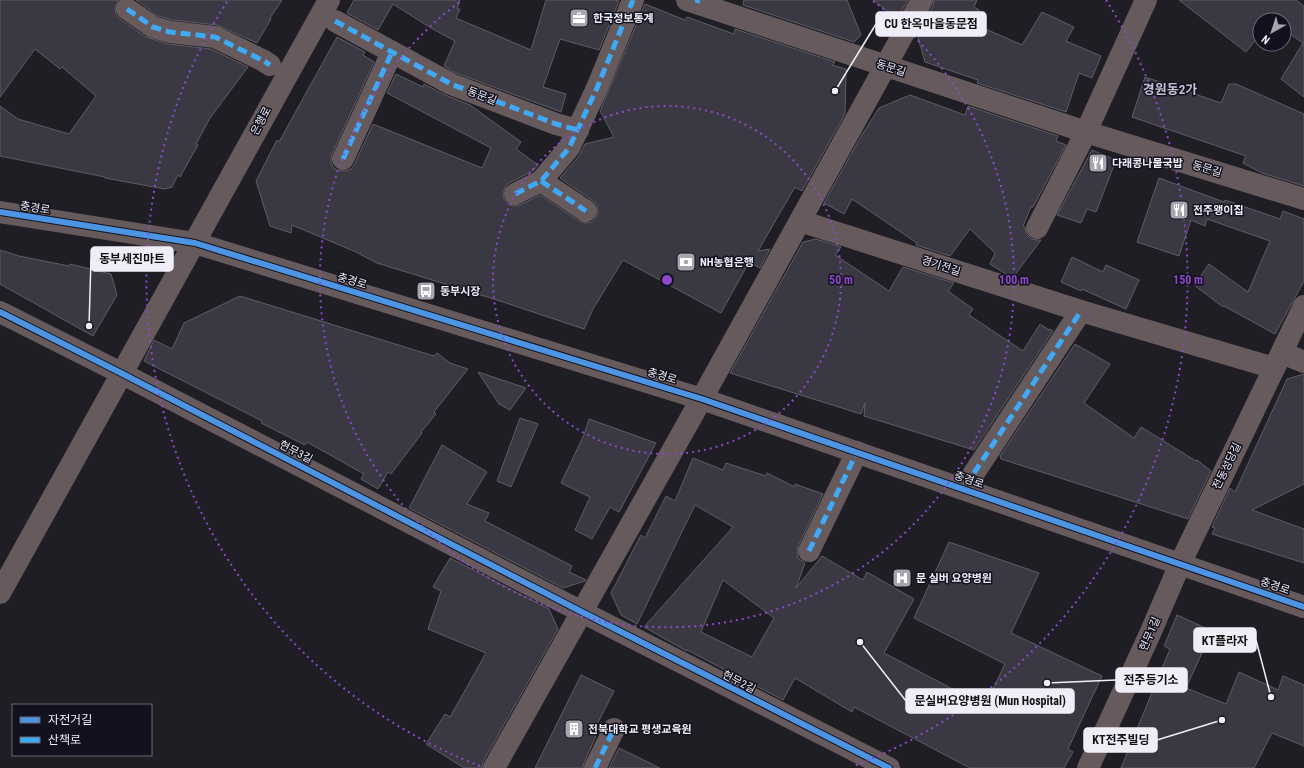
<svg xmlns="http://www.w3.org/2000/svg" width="1304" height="768" font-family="'Roboto Condensed','Noto Sans KR',sans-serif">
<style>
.building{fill:#3a3943;stroke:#5d5d63;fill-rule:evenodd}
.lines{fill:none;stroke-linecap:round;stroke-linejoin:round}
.minor{stroke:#665a5c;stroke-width:22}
.tertiary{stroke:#665a5c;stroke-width:22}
.quiet{stroke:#3fa9f5;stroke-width:5;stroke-dasharray:10 5;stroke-linecap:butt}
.cycleway-casing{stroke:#12111e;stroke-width:8}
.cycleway{stroke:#4d94e3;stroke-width:6}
.ring{fill:none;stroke:#8c49c8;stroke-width:2;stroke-dasharray:2 4}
.labels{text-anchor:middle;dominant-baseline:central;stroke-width:3;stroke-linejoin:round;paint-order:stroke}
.poi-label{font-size:11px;font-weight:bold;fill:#efeef8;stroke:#12111e;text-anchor:start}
.street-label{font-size:11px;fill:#efeef8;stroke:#12111e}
.quarter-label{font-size:13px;font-weight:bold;fill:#c2c1d4;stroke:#12111e}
.centre{fill:#8c49c8;stroke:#12111e;stroke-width:2}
.ring-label{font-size:12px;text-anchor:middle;font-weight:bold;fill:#8c49c8;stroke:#12111e;stroke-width:3;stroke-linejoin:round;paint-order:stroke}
.leader{fill:none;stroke:#efeef8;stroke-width:1.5}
.callout-dot{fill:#efeef8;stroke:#12111e;stroke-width:1.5}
.callout{fill:#efeef8;stroke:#efeef8;stroke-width:1.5}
.callout-label{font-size:12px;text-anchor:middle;font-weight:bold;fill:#111}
</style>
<rect width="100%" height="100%" fill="#1e1e24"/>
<!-- building -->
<g class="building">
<polygon points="0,0 119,0 115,8 116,15 120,19 146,37 168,44 211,49 248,67 210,118 196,144 198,145 180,177 178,175 172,187 165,189 105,178 105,177 0,156 0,106 18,119 69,134 96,96 62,67 60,69 35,49 0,97"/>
<polygon points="136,0 282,0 270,18 271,19 257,43 217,25 172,20 158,16"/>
<polygon points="354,0 460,0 457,9 460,9 456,18 531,50 546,0 614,0 619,1 599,50 560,39 543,87 566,94 561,112 456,73 444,66 455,41 431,28 393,4 378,30 347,13"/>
<polygon points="744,0 847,0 861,35 854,42 743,5"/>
<polygon points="873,0 908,0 897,19"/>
<polygon points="934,0 977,0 974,7 979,10 972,23 1022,45 1042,12 1074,27 1066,41 1101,56 1092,78 1079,73 1066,112 977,83 978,80 925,62 917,34 933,6"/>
<polygon points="1179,0 1296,0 1304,6 1304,97 1281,79 1303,43 1284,30 1284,20 1260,20 1260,34 1246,52"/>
<polygon points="645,4 685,20 687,17 734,34 735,29 835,62 832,65 846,69 845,114 802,191 795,187 758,251 770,249 760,268 749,262 721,313 623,260 593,309 584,329 497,300 377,263 356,252 292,225 291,233 270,226 256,181 277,140 279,142 337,37 365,52 363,55 374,62 332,154 331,161 333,167 337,170 345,171 351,169 354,165 373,124 482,168 491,148 387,93 396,74 423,87 424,84 445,95 470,105 521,142 516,149 538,165 533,171 509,183 505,187 503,194 504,199 508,204 514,206 520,205 540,195 579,221 586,223 592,222 596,218 598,212 597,205 593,201 560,178 579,156 585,144 614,137 600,111"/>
<polygon points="1145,77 1221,103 1229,84 1236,84 1304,114 1304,186 1262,173 1243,163 1246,156 1132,117"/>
<polygon points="910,95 965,115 968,106 1058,136 1056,141 1066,145 1033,207 1031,207 1023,226 1025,227 1026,234 1031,239 1037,240 1041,240 1014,276 1006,274 990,264 995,253 970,229 950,256 916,245 917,243 852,199 844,214 824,203 860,138 879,108"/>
<polygon points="1092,150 1116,160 1096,212 1087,209 1081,223 1057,215"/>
<polygon points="1159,178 1224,202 1225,200 1280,219 1283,211 1304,219 1304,281 1275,334 1224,306 1223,307 1194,285 1209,264 1248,292 1270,241 1207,219 1205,226 1191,220 1179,256 1137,242"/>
<polygon points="816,239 841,247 835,255 889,291 903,267 954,283 948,291 973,309 969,315 1023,351 1040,324 1049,330 1050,329 1053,331 974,450 864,416 865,403 861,414 730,373 803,242"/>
<polygon points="0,250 19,256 69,266 70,264 111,274 117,295 93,336 0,284"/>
<polygon points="1072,257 1103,272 1106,265 1139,280 1126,309 1082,289 1081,291 1061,282"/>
<polygon points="240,296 434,356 437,353 450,363 468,369 434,412 436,414 421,432 422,433 391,474 388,472 378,489 361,479 364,474 307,442 305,445 261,423 262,421 144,361 154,340 172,349 184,323"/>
<polygon points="1075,344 1110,364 1084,403 1134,438 1141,427 1196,461 1197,460 1211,471 1188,519 1001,459 1000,456"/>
<polygon points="478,372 526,388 510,410 499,404"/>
<polygon points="1304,374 1304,484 1252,510 1304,529 1304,563 1212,534 1215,528 1212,527 1230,488 1235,492 1287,379"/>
<polygon points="520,418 538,424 511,487 497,481"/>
<polygon points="589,419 656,443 619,512 610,507 592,539 575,530 590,497 561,483 584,435"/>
<polygon points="442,445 487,472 467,504 489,513 485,521 572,566 569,572 586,580 585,581 563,588 409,508"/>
<path d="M693,458l30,12 3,-7 40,13 1,-3 28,14v-3l28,10 -25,52 -1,6 1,6 7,5 -9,25 26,-32 41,24 4,-8 47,27 -30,54 101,53 20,-42 -91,-46 35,-76 90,31 -28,60 91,43 -34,73 5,3 -9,16h-94l-116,-61 -2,5 -57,-34 -12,22 -96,-50 -1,1 -3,-2 -39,-22 89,-100 -38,-22 -58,119 -16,-9 -10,-22 30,-58 4,3 21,-42 9,5zM723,580l51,38 -22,39 -51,-25z"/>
<polygon points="450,558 549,609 558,629 483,762 482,768 464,768 426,744 445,714 450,717 486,653 428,629 441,591 433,587"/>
<polygon points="1177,615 1212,631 1186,688 1226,704 1239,672 1278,690 1283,676 1304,685 1304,746 1272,733 1254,768 1121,768 1170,649 1164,646"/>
<polygon points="581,675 614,691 592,734 596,736 584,763 583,768 535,768"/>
<polygon points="619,748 660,768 609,768"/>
</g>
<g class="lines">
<!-- minor -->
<g class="minor">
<polyline points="687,0 1086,132 1304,199"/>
<polyline points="127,9 153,27 170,32 215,37 264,61 270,65"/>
<polyline points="335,21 451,84 556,124 578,130"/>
<polyline points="343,159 392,52"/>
<polyline points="541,181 586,211"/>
<polyline points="515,194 541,181 569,148 597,88 633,0"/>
<polyline points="800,221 1081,311 1274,368"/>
<polyline points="1037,228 1086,132 1146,0"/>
<polyline points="0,312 121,373 582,612 889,768"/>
<polyline points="1282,353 1304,362"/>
<polyline points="974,473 1081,311"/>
<polyline points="809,551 857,452"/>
<polyline points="0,593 329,0"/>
<polyline points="494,768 711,382 922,0"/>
<polyline points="595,768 614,729"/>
<polyline points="1088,768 1149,636 1180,564 1304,306"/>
</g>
<!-- tertiary -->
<polyline class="tertiary" points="0,212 195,243 702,399 1304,607"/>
<!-- quiet -->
<g class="quiet">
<polyline points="697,3 698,0"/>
<polyline points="127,9 153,27 170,32 215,37 264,61 270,65"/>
<polyline points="335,21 451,84 556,124 578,130"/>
<polyline points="343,159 392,52"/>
<polyline points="541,181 586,211"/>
<polyline points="515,194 541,181 569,148 597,88 633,0"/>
<polyline points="974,473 1081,311"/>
<polyline points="809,551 857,452"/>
<polyline points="595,768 614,729"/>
</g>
<!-- cycleway casing -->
<g class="cycleway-casing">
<g id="cycleway">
<polyline points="0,212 195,243 702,399 1304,607"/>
<polyline points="0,312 121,373 582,612 889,768"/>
</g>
</g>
<!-- cycleway -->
<use href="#cycleway" class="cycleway"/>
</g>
<!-- distance rings -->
<g class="ring">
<circle cx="667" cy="280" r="174"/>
<path d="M873 1A347 347 0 1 1 461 1"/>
<path d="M480 766A521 521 0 0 1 228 0M1106 0A521 521 0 0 1 854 766"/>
</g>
<!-- icons -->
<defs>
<g id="office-square" transform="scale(1)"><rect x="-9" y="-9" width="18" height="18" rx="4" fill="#a6a5ae" stroke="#12111e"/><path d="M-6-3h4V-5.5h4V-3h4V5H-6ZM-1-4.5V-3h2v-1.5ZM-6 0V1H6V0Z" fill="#fff"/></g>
<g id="restaurant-square" transform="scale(1)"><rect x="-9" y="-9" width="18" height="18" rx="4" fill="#a6a5ae" stroke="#12111e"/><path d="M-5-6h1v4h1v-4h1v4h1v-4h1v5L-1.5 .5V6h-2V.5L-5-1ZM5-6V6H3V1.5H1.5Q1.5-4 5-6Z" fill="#fff"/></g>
<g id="bank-square" transform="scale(1)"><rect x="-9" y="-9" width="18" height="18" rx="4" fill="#a6a5ae" stroke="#12111e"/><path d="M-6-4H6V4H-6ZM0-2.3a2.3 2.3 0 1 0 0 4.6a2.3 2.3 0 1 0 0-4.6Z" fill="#fff"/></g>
<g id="bus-square" transform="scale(1)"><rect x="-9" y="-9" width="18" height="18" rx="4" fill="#a6a5ae" stroke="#12111e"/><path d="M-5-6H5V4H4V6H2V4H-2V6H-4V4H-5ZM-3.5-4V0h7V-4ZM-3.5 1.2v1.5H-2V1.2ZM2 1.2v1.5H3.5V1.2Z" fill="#fff"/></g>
<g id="hospital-square" transform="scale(1)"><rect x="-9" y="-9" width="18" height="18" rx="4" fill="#a6a5ae" stroke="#12111e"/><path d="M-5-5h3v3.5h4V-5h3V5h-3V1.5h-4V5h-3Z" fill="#fff"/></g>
<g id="building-square" transform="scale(1)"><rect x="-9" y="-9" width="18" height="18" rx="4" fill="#a6a5ae" stroke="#12111e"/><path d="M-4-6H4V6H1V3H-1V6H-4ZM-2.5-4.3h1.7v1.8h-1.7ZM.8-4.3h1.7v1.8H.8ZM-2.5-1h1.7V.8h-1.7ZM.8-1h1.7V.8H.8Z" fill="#fff"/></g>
</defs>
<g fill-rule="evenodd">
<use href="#office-square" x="579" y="18"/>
<use href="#restaurant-square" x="1098" y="163"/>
<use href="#restaurant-square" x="1179" y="210"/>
<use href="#bank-square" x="686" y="262"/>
<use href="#bus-square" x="426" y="291"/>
<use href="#hospital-square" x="902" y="578"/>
<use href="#building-square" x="574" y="729"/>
</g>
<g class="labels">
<!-- poi labels -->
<g class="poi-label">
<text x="593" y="18">한국정보통계</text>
<text x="1112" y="163">다래콩나물국밥</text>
<text x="1193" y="210">전주왱이집</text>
<text x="700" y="262">NH농협은행</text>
<text x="440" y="291">동부시장</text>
<text x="916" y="578">문 실버 요양병원</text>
<text x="588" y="729">전북대학교 평생교육원</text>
</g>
<!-- street labels -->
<g class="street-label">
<text transform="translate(891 68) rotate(18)">동문길</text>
<text transform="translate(482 96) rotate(21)">동문길</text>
<text transform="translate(261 121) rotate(-62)">은행로</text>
<text transform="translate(1207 169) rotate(17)">동문길</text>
<text transform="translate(35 208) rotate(9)">충경로</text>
<text transform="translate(941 266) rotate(18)">경기전길</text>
<text transform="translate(352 281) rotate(17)">충경로</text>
<text transform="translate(662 376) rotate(17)">충경로</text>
<text transform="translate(296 452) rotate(27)">현무3길</text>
<text transform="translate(1227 466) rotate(-64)">전동성당길</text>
<text transform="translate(969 480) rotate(19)">충경로</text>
<text transform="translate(1275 586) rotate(19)">충경로</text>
<text transform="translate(1150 634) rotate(-66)">현무1길</text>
<text transform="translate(739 682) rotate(27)">현무2길</text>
</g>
<!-- quarter labels -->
<g class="quarter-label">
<text x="1170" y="89">경원동2가</text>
</g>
</g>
<circle cx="667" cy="280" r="6" class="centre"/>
<g class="ring-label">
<text x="841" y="284">50 m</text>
<text x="1014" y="284">100 m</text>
<text x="1188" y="284">150 m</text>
</g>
<!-- callouts -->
<path class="leader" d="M835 91L876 24M89 326L91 259M1271 697L1256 640M1047 683L1116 680M860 642L906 701M1222 720L1157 740"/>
<g class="callout-dot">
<circle cx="835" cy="91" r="4"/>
<circle cx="89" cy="326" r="4"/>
<circle cx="1271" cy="697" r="4"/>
<circle cx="1047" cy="683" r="4"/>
<circle cx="860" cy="642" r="4"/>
<circle cx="1222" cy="720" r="4"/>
</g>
<g class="callout">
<rect x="876" y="12" width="110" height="24" rx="4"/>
<rect x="91" y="247" width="82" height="24" rx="4"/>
<rect x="1194" y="628" width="62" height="24" rx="4"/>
<rect x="1116" y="668" width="71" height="24" rx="4"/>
<rect x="906" y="689" width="168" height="24" rx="4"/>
<rect x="1084" y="728" width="73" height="24" rx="4"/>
</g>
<g class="callout-label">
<text x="931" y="28">CU 한옥마을동문점</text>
<text x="132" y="263">동부세진마트</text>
<text x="1225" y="645">KT플라자</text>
<text x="1151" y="684">전주등기소</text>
<text x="990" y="705">문실버요양병원 (Mun Hospital)</text>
<text x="1121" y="744">KT전주빌딩</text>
</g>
<!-- legend -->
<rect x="12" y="704" width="140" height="52" fill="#12111e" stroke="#6a6975"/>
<rect x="20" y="717" width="20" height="6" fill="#4d94e3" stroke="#6a6975"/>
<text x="48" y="724" font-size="12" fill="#efeef8">자전거길</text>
<rect x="20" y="737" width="20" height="6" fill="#3fa9f5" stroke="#6a6975"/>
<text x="48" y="744" font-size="12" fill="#efeef8">산책로</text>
<!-- north arrow -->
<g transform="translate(1272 32) rotate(219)"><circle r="19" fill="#12111e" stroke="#6a6975"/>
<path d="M0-3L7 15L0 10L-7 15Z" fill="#a6a5ae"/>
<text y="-6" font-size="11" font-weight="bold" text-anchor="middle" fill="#efeef8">N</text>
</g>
</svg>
